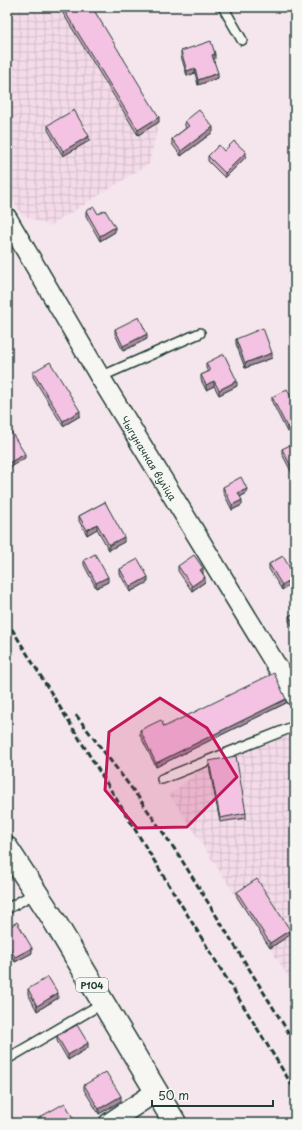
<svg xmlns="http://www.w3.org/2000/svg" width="302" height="1130" font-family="'Playpen Sans',sans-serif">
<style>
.industrial{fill:url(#industrial-grid)}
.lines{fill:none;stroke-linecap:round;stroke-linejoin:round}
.lane-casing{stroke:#1f3d34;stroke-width:12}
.street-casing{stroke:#1f3d34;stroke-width:22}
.primary-casing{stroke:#1f3d34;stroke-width:25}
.lane{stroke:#f6f6f2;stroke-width:9}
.street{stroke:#f6f6f2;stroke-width:19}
.primary{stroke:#f6f6f2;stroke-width:22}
.rail{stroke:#1f3d34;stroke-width:3;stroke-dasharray:6 3;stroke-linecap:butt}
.wall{fill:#d2a7c2;stroke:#1f3d34}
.shaded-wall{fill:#ab889e;stroke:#1f3d34}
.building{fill:#f4c2e2;stroke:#1f3d34}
.marked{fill:#c2185b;fill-opacity:0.2;stroke:#c2185b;stroke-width:3;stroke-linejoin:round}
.labels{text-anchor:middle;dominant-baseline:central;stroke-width:3.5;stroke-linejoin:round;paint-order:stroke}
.shield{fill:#f6f6f2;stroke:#60746d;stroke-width:1}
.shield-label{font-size:9px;font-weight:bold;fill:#1f3d34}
.street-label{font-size:10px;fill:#1f3d34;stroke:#f6f6f2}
</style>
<defs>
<pattern id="industrial-grid" width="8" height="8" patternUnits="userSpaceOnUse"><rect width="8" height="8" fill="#f5dbea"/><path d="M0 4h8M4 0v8" fill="none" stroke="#d2bdc9"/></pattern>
</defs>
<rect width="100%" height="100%" fill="#f5e6ed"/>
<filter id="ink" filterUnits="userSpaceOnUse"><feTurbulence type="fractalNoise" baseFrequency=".025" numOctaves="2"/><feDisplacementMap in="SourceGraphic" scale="8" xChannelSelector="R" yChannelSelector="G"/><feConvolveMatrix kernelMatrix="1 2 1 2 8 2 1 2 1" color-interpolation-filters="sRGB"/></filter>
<g filter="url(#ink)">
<!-- industrial -->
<g class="industrial">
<polygon points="7,7 89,7 159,122 149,164 50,226 22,215 7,190"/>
<polygon points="295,731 295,984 290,979 170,795 206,765"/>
</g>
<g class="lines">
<!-- lane casing -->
<g class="lane-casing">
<g id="lane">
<polyline points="223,7 242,40"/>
<polyline points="100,377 200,333"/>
<polyline points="162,779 295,726"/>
<polyline points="7,909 35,893"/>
<polyline points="7,1059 103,1003"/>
</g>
</g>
<!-- street casing -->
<g class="street-casing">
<g id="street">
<path id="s1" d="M7,218l93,159 195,319"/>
<polyline points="109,1123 157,1091"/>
</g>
</g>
<!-- primary casing -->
<g class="primary-casing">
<polyline id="primary" points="7,848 52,917 175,1123"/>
</g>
<!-- lane -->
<use href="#lane" class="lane"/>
<!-- street -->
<use href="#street" class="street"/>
<!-- primary -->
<use href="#primary" class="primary"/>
<!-- rail -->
<g class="rail">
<polyline points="7,621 295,1090"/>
<polyline points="76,715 139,798 178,854 295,1043"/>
</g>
</g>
<!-- wall -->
<g class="wall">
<polygon points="59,7 92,7 159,122 138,135"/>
<polygon points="181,51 215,59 213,59 218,78 198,85 195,73 187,76 181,56"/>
<polygon points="185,121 213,132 181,156 172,144 172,139 186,128 185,126"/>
<polygon points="48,125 89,141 63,156 48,130"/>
<polygon points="224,151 246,157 225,178 208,161 208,156"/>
<polygon points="86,211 115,232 100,241 86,216"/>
<polygon points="115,329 147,339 123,351 115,334"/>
<polygon points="236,339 272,358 245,368 236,344"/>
<polygon points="206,363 237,386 219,395 214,386 206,390 201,380 201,375 208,372 206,368"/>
<polygon points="33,372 80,416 63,426 33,377"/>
<polygon points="272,397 292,399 287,432 272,402"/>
<polygon points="295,445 295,471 292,473 282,454 282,449"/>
<polygon points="223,487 247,493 240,497 242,505 232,510 223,492"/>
<polygon points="105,502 124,542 109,550 97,529 87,535 79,521 79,516"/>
<polygon points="283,556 282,590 269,569 269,564"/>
<polygon points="84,560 108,582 96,588 84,565"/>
<polygon points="178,566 203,573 205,582 192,591 178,571"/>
<polygon points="120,569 148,582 130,592 120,574"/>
<polygon points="295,613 295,630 289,621 289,616"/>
<polygon points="286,703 156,767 140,735 140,730 164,727"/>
<polygon points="209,761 246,813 246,818 220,822 209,766"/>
<polygon points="237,892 290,935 270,948 237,897"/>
<polygon points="7,928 32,953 15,962 7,948"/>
<polygon points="28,989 58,998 37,1011 28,994"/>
<polygon points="57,1036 88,1048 68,1060 57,1041"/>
<polygon points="84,1085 121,1101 99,1114 84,1090"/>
<polygon points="40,1117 74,1123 41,1123"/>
</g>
<!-- shaded-wall -->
<g class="shaded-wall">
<polygon points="9,7 17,7 7,13 7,8"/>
<polygon points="215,54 215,59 212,60 212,55"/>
<polygon points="195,68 195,73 187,76 187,71"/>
<polygon points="218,73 218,78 198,85 198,80"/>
<polygon points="159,117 159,122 138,135 138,130"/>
<polygon points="213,127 213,132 181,156 181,151"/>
<polygon points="89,136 89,141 63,156 63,151"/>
<polygon points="246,152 246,157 225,178 225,173"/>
<polygon points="115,227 115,232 100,241 100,236"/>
<polygon points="10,322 10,327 7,329 7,324"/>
<polygon points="147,334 147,339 123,351 123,346"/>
<polygon points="272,353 272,358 245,368 245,363"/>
<polygon points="214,381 214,386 206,390 206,385"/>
<polygon points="237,381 237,386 219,395 219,390"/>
<polygon points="80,411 80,416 63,426 63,421"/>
<polygon points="295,423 295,428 287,432 287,427"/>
<polygon points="25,454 25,458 7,469 7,464"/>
<polygon points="295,466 295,471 292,473 292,468"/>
<polygon points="247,489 247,493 238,498 238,493"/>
<polygon points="242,500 242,505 232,510 232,505"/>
<polygon points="97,524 97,529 87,535 87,530"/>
<polygon points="124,537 124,542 109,550 109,545"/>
<polygon points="203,568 203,573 200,575 200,570"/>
<polygon points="108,577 108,582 96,588 96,583"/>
<polygon points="148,577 148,582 130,592 130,587"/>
<polygon points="205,577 205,582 192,591 192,586"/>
<polygon points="295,577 295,582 282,590 282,585"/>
<polygon points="286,699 286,703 156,767 156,763"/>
<polygon points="290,930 290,935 270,948 270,943"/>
<polygon points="32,948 32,953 15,962 15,957"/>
<polygon points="58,993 58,998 37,1011 37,1006"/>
<polygon points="88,1043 88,1048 68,1060 68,1055"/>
<polygon points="121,1096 121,1101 99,1114 99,1109"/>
<polygon points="74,1120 74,1123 69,1123"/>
</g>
<!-- building -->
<g class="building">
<polygon points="62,7 92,7 159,117 138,130"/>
<polygon points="211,41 215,54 212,55 218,73 198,80 195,68 187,71 181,51"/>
<polygon points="74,110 89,136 63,151 48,125"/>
<polygon points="199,110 213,127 181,151 172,139 189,126 185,121"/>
<polygon points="234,141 246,152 225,173 208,156 219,145 224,151"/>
<polygon points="94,207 98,214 105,210 115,227 100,236 86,211"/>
<polygon points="7,316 10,322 7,324"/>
<polygon points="139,317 147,334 123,346 115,329"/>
<polygon points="263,328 272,353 245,363 236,339"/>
<polygon points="224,354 237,381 219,390 214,381 206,385 201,375 210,371 206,363"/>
<polygon points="50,362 80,411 63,421 33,372"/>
<polygon points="287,389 292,399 295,397 295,415 294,415 295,423 287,427 272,397"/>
<polygon points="10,430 25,454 7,464 7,432"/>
<polygon points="294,443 295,445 295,466 292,468 282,449"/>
<polygon points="241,477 247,489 238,493 242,500 232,505 223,487"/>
<polygon points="105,502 124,537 109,545 97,524 87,530 79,516"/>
<polygon points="95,554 108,577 96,583 84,560"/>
<polygon points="194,555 203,568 200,570 205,577 192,586 178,566"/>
<polygon points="283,556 295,577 282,585 269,564"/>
<polygon points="138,559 148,577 130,587 120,569"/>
<polygon points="295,613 295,625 289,616"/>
<polygon points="274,673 286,699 156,763 140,730 161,720 164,727"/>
<polygon points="236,756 246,813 220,818 209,761"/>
<polygon points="257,879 290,930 270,943 237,892"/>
<polygon points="17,922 32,948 15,957 7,943 7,928"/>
<polygon points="48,977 58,993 37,1006 28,989"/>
<polygon points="77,1025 88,1043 68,1055 57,1036"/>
<polygon points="106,1072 121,1096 99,1109 84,1085"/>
<polygon points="65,1103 74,1120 69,1123 43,1123 40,1117"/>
</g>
</g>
<!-- marked area -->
<path class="marked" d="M160,698l47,30 30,49 -50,50 -50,1 -32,-38 4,-58z"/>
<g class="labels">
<!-- shield labels -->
<rect class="shield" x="76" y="978" width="32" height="14" rx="3"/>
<g class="shield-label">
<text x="92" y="985">Р104</text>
</g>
<!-- street labels -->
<g class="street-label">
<text stroke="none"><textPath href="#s1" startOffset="279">Чыгуначная вуліца</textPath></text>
</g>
</g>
<!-- margin -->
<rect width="302" height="1130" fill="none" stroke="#f6f6f2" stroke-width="24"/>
<rect x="12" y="12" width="278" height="1106" fill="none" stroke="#1f3d34" stroke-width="1.5" filter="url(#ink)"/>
<!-- scale -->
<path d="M152 1100v6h121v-6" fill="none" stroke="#1f3d34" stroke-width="2"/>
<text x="158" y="1100" font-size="12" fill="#1f3d34" stroke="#f6f6f2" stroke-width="3" paint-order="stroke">50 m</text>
</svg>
